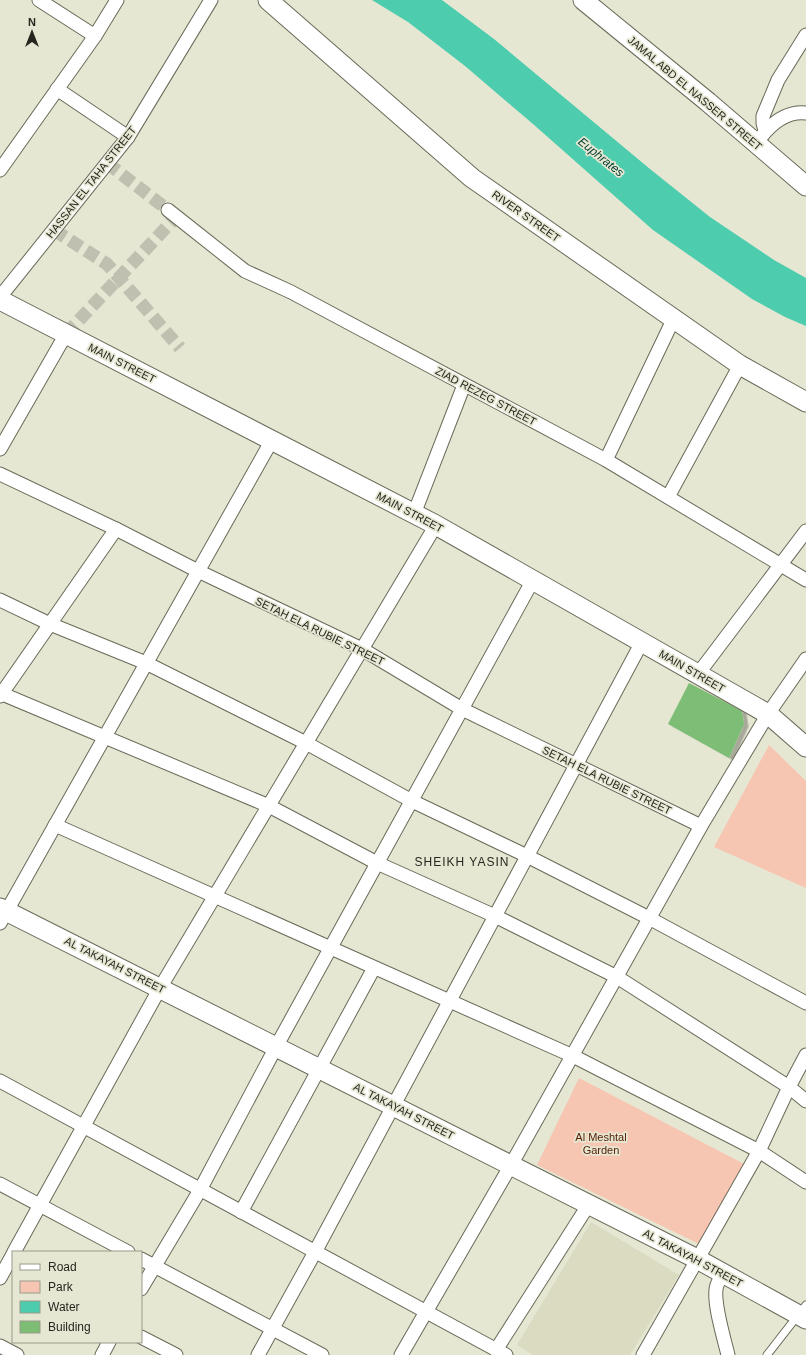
<svg xmlns="http://www.w3.org/2000/svg" width="806" height="1355" font-family="Helvetica,sans-serif">
<style>
.built{fill:#dadbc0}
.green{fill:#f6c6b2}
.water{fill:#4dcdad}
.building{fill:#7dbd74;filter:url(#shadow)}
.lines{fill:none;stroke-linecap:round;stroke-linejoin:round}
.street-tunnel{stroke:#bfc0af;stroke-width:13;stroke-dasharray:13 6;stroke-linecap:butt}
.lane-casing{stroke:#6a6a59;stroke-width:9}
.street-casing{stroke:#6a6a59;stroke-width:15}
.secondary-casing{stroke:#6a6a59;stroke-width:21}
.lane{stroke:#fff;stroke-width:7}
.street{stroke:#fff;stroke-width:13}
.secondary{stroke:#fff;stroke-width:19}
.labels{text-anchor:middle;dominant-baseline:central;stroke-width:3.5;stroke-linejoin:round;paint-order:stroke}
.street-label{font-size:11px;fill:#25261e;stroke:#e6e7d3}
.park-label{font-size:11px;fill:#531b00;stroke:#e6e7d3}
.water-label{font-size:12px;font-style:italic;fill:#033f32;stroke:#e6e7d3}
.neighbourhood-label{font-size:12px;letter-spacing:1px;fill:#25261e;stroke:#e6e7d3}
</style>
<defs>
<filter id="shadow"><feDropShadow dx="4.5" dy="2.5" stdDeviation="0" flood-color="#0004"/></filter>
</defs>
<rect width="100%" height="100%" fill="#e6e7d3"/>
<!-- built -->
<polygon class="built" points="591,1222 679,1275 630,1355 533,1355 517,1345"/>
<!-- green -->
<g class="green">
<polygon points="769,745 806,781 806,888 714,847"/>
<polygon points="579,1078 746,1165 699,1244 537,1165"/>
</g>
<!-- water -->
<polygon class="water" points="372,0 442,0 494,39 650,169 710,217 774,260 806,278 806,326 785,317 752,299 653,230 533,124 465,66 408,22"/>
<!-- building -->
<polygon class="building" points="689,683 742,711 744,724 729,758 668,724"/>
<g class="lines">
<!-- street-tunnel -->
<g class="street-tunnel">
<polyline points="107,163 168,210"/>
<polyline points="54,230 107,264 180,348"/>
<polyline points="66,334 176,217"/>
</g>
<!-- lane casing -->
<g class="lane-casing">
<polyline id="lane" points="767,1355 806,1305"/>
</g>
<!-- street casing -->
<g class="street-casing">
<g id="street">
<polyline points="39,0 95,36"/>
<polyline points="57,89 128,137"/>
<polyline points="765,131 763,123 763,116 778,80 806,35"/>
<path d="M761,137c11,-14 26,-26 45,-24"/>
<polyline points="0,170 95,36 117,0"/>
<polyline points="168,210 245,271 291,292 606,460 806,580"/>
<polyline points="0,297 128,137 211,0"/>
<polyline points="0,449 66,334"/>
<polyline points="606,460 674,318"/>
<polyline points="0,474 116,529 198,571 362,649 462,709 701,826"/>
<polyline points="668,497 740,365"/>
<polyline points="414,514 464,385"/>
<polyline points="0,600 50,624 146,663 306,743 412,801 527,856 649,918 806,1003"/>
<polyline points="698,674 806,531"/>
<polyline points="0,693 269,806 377,863 495,916 617,977 789,1087 806,1101"/>
<polyline points="0,696 116,529"/>
<polyline points="55,825 573,1056 759,1151 806,1182"/>
<polyline points="0,923 272,440"/>
<polyline points="0,1081 506,1355"/>
<polyline points="0,1184 128,1252"/>
<polyline points="241,1212 374,968"/>
<polyline points="14,1252 160,988 436,525"/>
<polyline points="141,1259 322,1355"/>
<path d="M723,1273c-3,6 -7,11 -7,17 -2,16 8,48 12,65"/>
<polyline points="0,1278 13,1254"/>
<polyline points="141,1289 200,1190 276,1047 533,580"/>
<polyline points="141,1337 176,1355"/>
<polyline points="0,1346 17,1355"/>
<polyline points="496,1350 589,1204"/>
<polyline points="102,1355 109,1342"/>
<polyline points="258,1355 315,1252 642,642"/>
<polyline points="401,1355 511,1165 701,826 768,714 806,659"/>
<polyline points="643,1355 759,1151 789,1087 806,1055"/>
</g>
</g>
<!-- secondary casing -->
<g class="secondary-casing">
<g id="secondary">
<polyline points="268,0 472,178 740,365 806,402"/>
<polyline points="583,0 708,102 806,186"/>
<polyline points="0,300 436,525 768,714 806,747"/>
<polyline points="0,908 697,1259 806,1319"/>
</g>
</g>
<!-- lane -->
<use href="#lane" class="lane"/>
<!-- street -->
<use href="#street" class="street"/>
<!-- secondary -->
<use href="#secondary" class="secondary"/>
</g>
<g class="labels">
<!-- street labels -->
<g class="street-label">
<text transform="translate(695 93) rotate(40)">JAMAL ABD EL NASSER STREET</text>
<text transform="translate(91 182) rotate(-52)">HASSAN EL TAHA STREET</text>
<text transform="translate(526 216) rotate(35)">RIVER STREET</text>
<text transform="translate(122 363) rotate(27)">MAIN STREET</text>
<text transform="translate(486 396) rotate(28)">ZIAD REZEG STREET</text>
<text transform="translate(410 512) rotate(28)">MAIN STREET</text>
<text transform="translate(320 631) rotate(26)">SETAH ELA RUBIE STREET</text>
<text transform="translate(692 671) rotate(30)">MAIN STREET</text>
<text transform="translate(607 780) rotate(26)">SETAH ELA RUBIE STREET</text>
<text transform="translate(115 965) rotate(27)">AL TAKAYAH STREET</text>
<text transform="translate(404 1111) rotate(27)">AL TAKAYAH STREET</text>
<text transform="translate(693 1258) rotate(28)">AL TAKAYAH STREET</text>
</g>
<!-- park labels -->
<g class="park-label">
<text x="601" y="1137">Al Meshtal<tspan x="601" dy="13">Garden</tspan></text>
</g>
<!-- water labels -->
<g class="water-label">
<text transform="translate(601 157) rotate(39)">Euphrates</text>
</g>
<!-- neighbourhood labels -->
<g class="neighbourhood-label">
<text x="462" y="862">SHEIKH YASIN</text>
</g>
</g>
<!-- legend -->
<rect x="12" y="1251" width="130" height="92" fill="#e6e7d3" stroke="#999a8b"/>
<rect x="20" y="1264" width="20" height="6" fill="#ffffff" stroke="#999a8b"/>
<text x="48" y="1271" font-size="12" fill="#25261e">Road</text>
<rect x="20" y="1281" width="20" height="12" fill="#f6c6b2" stroke="#999a8b"/>
<text x="48" y="1291" font-size="12" fill="#25261e">Park</text>
<rect x="20" y="1301" width="20" height="12" fill="#4dcdad" stroke="#999a8b"/>
<text x="48" y="1311" font-size="12" fill="#25261e">Water</text>
<rect x="20" y="1321" width="20" height="12" fill="#7dbd74" stroke="#999a8b"/>
<text x="48" y="1331" font-size="12" fill="#25261e">Building</text>
<!-- north arrow -->
<g transform="translate(32 32)" stroke="#e6e7d3" stroke-width="3" paint-order="stroke">
<path d="M0-3L7 15L0 10L-7 15Z" fill="#25261e"/>
<text y="-6" font-size="11" font-weight="bold" text-anchor="middle" fill="#25261e">N</text>
</g>
</svg>
